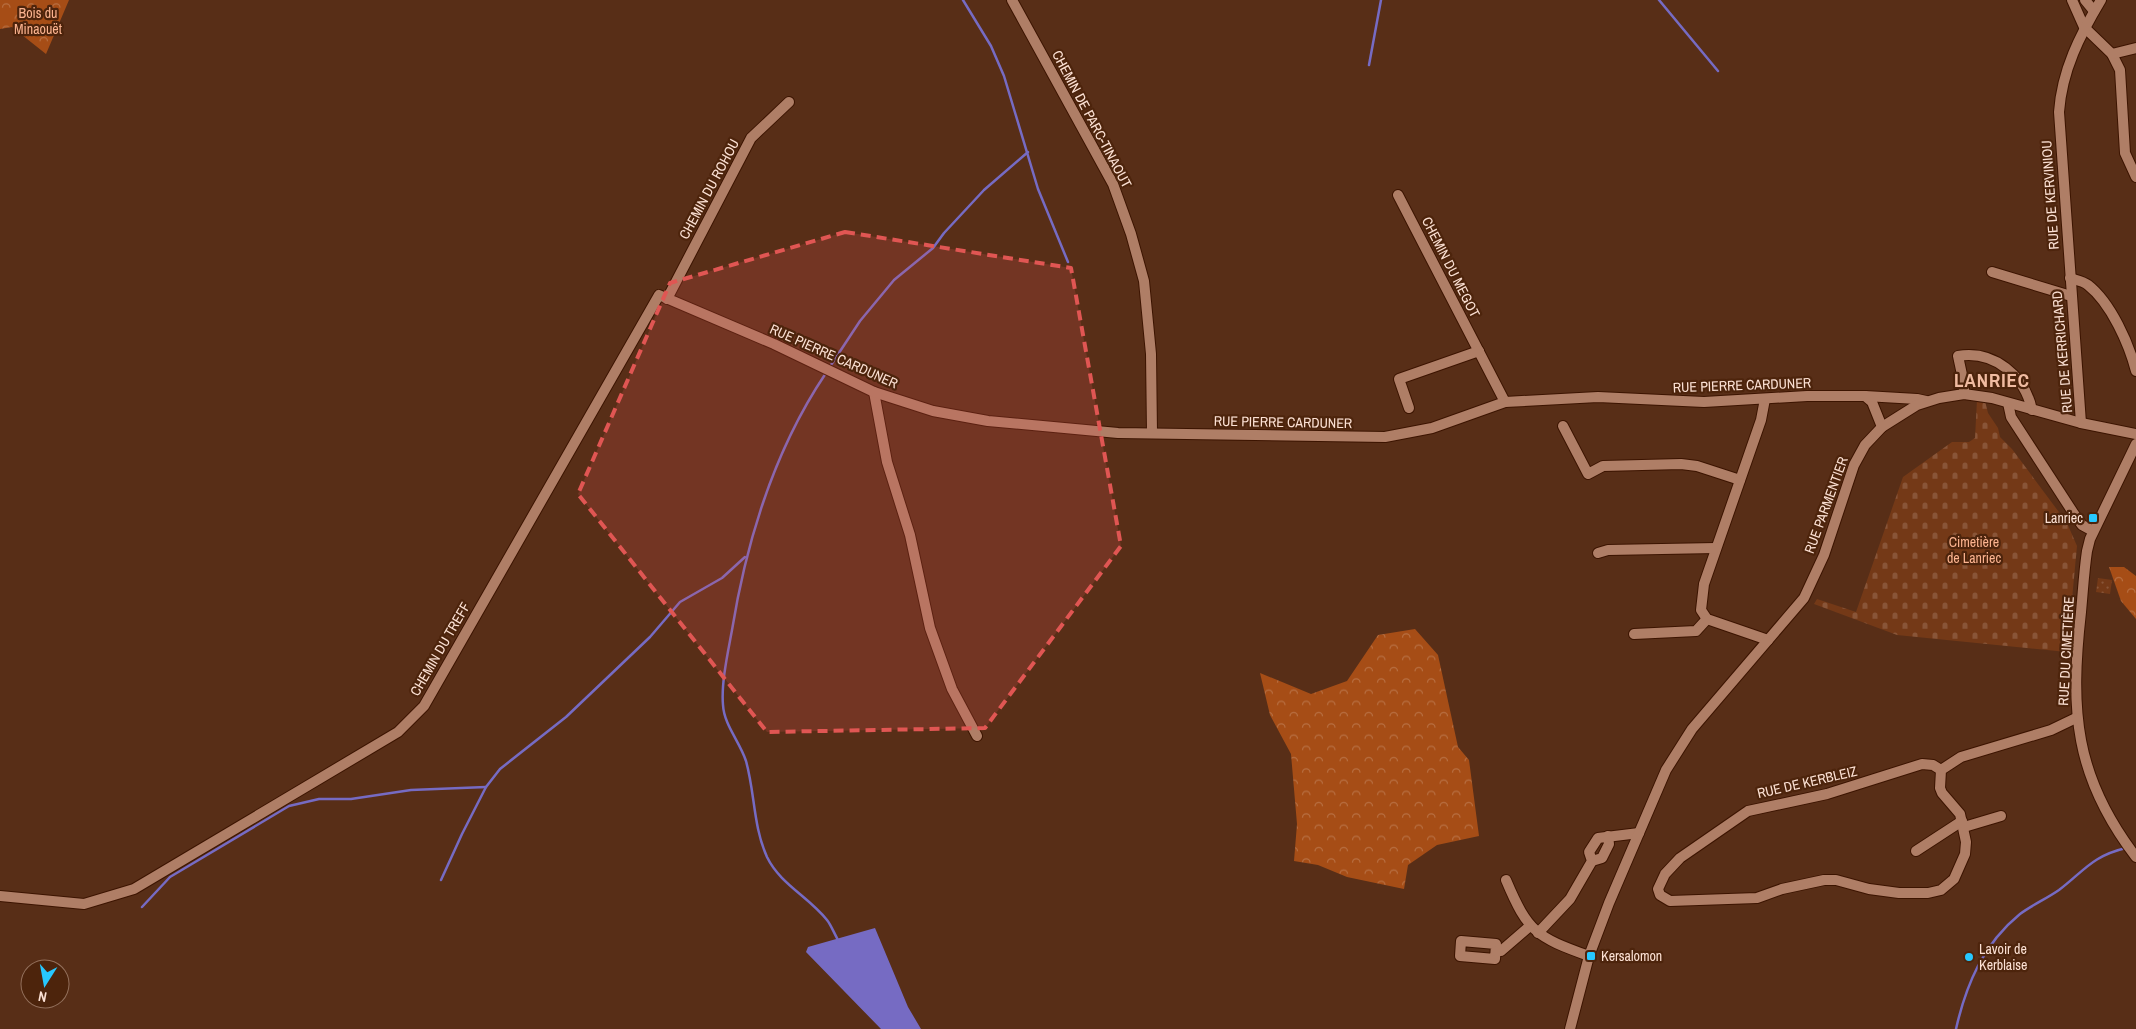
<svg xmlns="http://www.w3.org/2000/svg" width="2136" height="1029" font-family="'Archivo Narrow',sans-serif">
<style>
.forest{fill:url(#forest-crowns)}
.cemetery{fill:url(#cemetery-stones)}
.park{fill:url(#park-dots)}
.water{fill:#766bc3}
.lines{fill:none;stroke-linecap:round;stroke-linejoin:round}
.stream{stroke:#766bc3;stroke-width:2.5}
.minor-casing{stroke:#3c1400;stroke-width:12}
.minor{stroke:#af7e66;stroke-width:10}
.marked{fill:#e05653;fill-opacity:0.2;stroke:#e05653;stroke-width:4;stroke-dasharray:10 6;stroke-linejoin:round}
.poi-dot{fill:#27c8ff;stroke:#4d240c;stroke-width:2}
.labels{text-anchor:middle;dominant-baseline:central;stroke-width:4.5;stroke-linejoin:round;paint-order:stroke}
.park-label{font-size:14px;fill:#fcb490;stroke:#4d240c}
.street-label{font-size:14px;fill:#fce1d4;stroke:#4d240c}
.poi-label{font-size:14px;fill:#fce1d4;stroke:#4d240c;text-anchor:start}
.district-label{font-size:19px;font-weight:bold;letter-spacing:1px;fill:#f0bba1;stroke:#4d240c}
</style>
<defs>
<pattern id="forest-crowns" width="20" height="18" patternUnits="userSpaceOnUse" patternTransform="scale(1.25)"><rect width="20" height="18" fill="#a64d16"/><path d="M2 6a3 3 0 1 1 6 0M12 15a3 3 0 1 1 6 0" fill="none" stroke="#b86f42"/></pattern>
<pattern id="cemetery-stones" width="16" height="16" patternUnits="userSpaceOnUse" patternTransform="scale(1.25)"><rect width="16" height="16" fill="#743917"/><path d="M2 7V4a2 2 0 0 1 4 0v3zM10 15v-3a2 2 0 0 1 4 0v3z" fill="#895538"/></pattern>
<pattern id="park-dots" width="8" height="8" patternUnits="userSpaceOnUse" patternTransform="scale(1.25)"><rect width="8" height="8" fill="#743917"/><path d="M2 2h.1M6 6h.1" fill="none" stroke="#895538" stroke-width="1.8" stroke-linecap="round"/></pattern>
</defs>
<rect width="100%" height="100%" fill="#582e17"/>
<!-- forest -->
<g class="forest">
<polygon points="0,0 69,0 46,54 12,27 0,29"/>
<polygon points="2109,567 2124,567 2136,576 2136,619 2121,601"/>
<polygon points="1415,629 1438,655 1458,747 1469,760 1479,836 1437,845 1408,865 1404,889 1347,877 1318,865 1294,861 1297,824 1291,754 1270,715 1260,673 1311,694 1347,681 1378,635"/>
</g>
<!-- cemetery -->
<polygon class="cemetery" points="1977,400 1985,401 1988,413 1998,428 2000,437 2012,449 2067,523 2077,546 2067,652 1897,635 1814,604 1817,599 1856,612 1903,477 1952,442 1969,442 1975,438"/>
<!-- park -->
<polygon class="park" points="2098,578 2112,580 2110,594 2096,592"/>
<!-- water -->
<polygon class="water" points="875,928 908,1007 921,1029 881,1029 806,952 808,947"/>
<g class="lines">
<!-- stream -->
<g class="stream">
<polyline points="963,0 991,46 1004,76 1038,189 1068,262"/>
<polyline points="1659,0 1718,71"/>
<polyline points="1369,65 1381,0"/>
<polyline points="829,368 860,321 894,280 933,248 944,233 984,190 1028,152"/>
<path d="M826,373c-52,77 -79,165 -94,257 -4,22 -11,53 -9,75 1,20 17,37 23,56 9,32 7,65 21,96 13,27 42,40 60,63 4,5 7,13 11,20"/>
<polyline points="441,880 462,834 486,787 500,769 566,717 650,637 680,602 722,578 745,557"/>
<polyline points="142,907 170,877 289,806 319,799 351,799 411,790 486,787"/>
<path d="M1956,1029c10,-44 27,-85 64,-115 12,-9 26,-15 39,-24 25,-19 33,-34 67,-42"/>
</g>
<!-- minor casing -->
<g class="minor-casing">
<g id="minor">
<polyline points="1012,0 1113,184 1131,234 1144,281 1151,354 1152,433"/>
<polyline points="2072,0 2084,27 2112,54 2120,70 2125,153 2136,177"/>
<polyline points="2085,0 2094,11"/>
<polyline points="2112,54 2136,48"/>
<polyline points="1398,195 1505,402"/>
<polyline points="1992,272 2071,296"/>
<path d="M2070,278c6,2 13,3 18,7 23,18 41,59 48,86"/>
<polyline points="667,299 751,138 789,102"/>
<polyline points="874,392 887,462 910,535 930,628 952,689 977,736"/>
<path d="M1964,394v-10l-6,-28c36,-6 67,20 74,54"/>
<polyline points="1865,396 1872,402 1882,427"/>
<polyline points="1765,399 1761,420 1704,584 1701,610 1707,619 1768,640"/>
<polyline points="2008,403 2011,417 2074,514 2082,525 2093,531"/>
<polyline points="1409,408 1399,379 1479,351"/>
<path d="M2081,423l-22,-311c3,-42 21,-77 42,-112"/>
<polyline points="1563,426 1588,474 1603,466 1681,464 1697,466 1740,480"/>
<path d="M2136,444l-46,95 -3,12c-3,20 -4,40 -6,61 -11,98 -7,164 55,245"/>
<polyline points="1598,553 1608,550 1716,548"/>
<polyline points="1634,634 1696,631 1707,619"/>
<polyline points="1941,770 1940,788 1942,793 1960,814 1966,842 1965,854 1954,879 1941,890 1928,893 1899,893 1869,889 1836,880 1824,880 1782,889 1757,898 1670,901 1660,895 1658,889 1665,874 1680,858 1748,811 1827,794 1922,764 1933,765 1941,770 1961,757 2051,730 2076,718"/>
<polyline points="1964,827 2001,816"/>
<polyline points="1916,851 1962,821"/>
<polyline points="1592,861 1602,858 1609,844 1608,836"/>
<path d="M1506,880c22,52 30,57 83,76"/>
<polyline points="0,896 84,904 134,889 398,732 424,706 659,295 774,344 874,392 933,411 988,421 1118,433 1385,437 1432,428 1505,402 1598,397 1704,402 1807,396 1865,396 1917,399 1926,401"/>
<polyline points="1538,933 1570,899 1592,861 1589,852 1598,838 1639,833"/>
<polygon points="1461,941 1496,944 1495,959 1460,956"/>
<polyline points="1496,951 1501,951 1530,926"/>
<polyline points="1570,1029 1589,956 1609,903 1666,770 1692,729 1804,598 1824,555 1854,465 1865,445 1882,427 1917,405 1939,398 1964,394 1992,398 2081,423 2136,434"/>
</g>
</g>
<!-- minor -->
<use href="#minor" class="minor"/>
</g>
<!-- marked area -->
<path class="marked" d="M845,232l226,36 50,278 -136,182 -218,4 -189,-238 92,-211z"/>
<!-- markers -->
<g class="poi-dot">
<rect x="2088" y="513" width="10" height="10" rx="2.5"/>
<rect x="1586" y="951" width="10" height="10" rx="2.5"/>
<circle cx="1969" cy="957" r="5"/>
</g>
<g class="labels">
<!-- park labels -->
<g class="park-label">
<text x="38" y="13">Bois du<tspan x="38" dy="16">Minaouët</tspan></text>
<text x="1974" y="542">Cimetière<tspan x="1974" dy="16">de Lanriec</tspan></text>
</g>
<!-- street labels -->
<g class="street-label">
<text transform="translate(1092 119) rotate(62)">CHEMIN DE PARC-TINAOUT</text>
<text transform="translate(709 189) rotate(-62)">CHEMIN DU ROHOU</text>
<text transform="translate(2050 195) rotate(-94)">RUE DE KERVINIOU</text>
<text transform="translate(1451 267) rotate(63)">CHEMIN DU MEGOT</text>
<text transform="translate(2062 352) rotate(-95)">RUE DE KERRICHARD</text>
<text transform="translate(834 356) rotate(24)">RUE PIERRE CARDUNER</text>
<text transform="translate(1742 385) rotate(-2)">RUE PIERRE CARDUNER</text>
<text transform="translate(1283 422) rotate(1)">RUE PIERRE CARDUNER</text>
<text transform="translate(1826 505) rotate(-70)">RUE PARMENTIER</text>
<text transform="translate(440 649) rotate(-60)">CHEMIN DU TREFF</text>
<text transform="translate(2066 651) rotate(-87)">RUE DU CIMETIÈRE</text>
<text transform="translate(1807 782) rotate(-13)">RUE DE KERBLEIZ</text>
</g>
<!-- poi labels -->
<g class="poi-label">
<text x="2083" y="518" text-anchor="end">Lanriec</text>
<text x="1979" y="949">Lavoir de<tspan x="1979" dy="16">Kerblaise</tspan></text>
<text x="1601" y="956">Kersalomon</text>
</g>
<!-- district labels -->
<g class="district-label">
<text x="1992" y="380">LANRIEC</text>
</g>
</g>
<!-- north arrow -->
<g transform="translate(45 984) rotate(191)"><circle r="24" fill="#4d240c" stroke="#93705c"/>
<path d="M0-4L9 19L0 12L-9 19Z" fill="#27c8ff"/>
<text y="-8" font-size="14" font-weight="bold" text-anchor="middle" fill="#fce1d4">N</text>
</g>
</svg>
